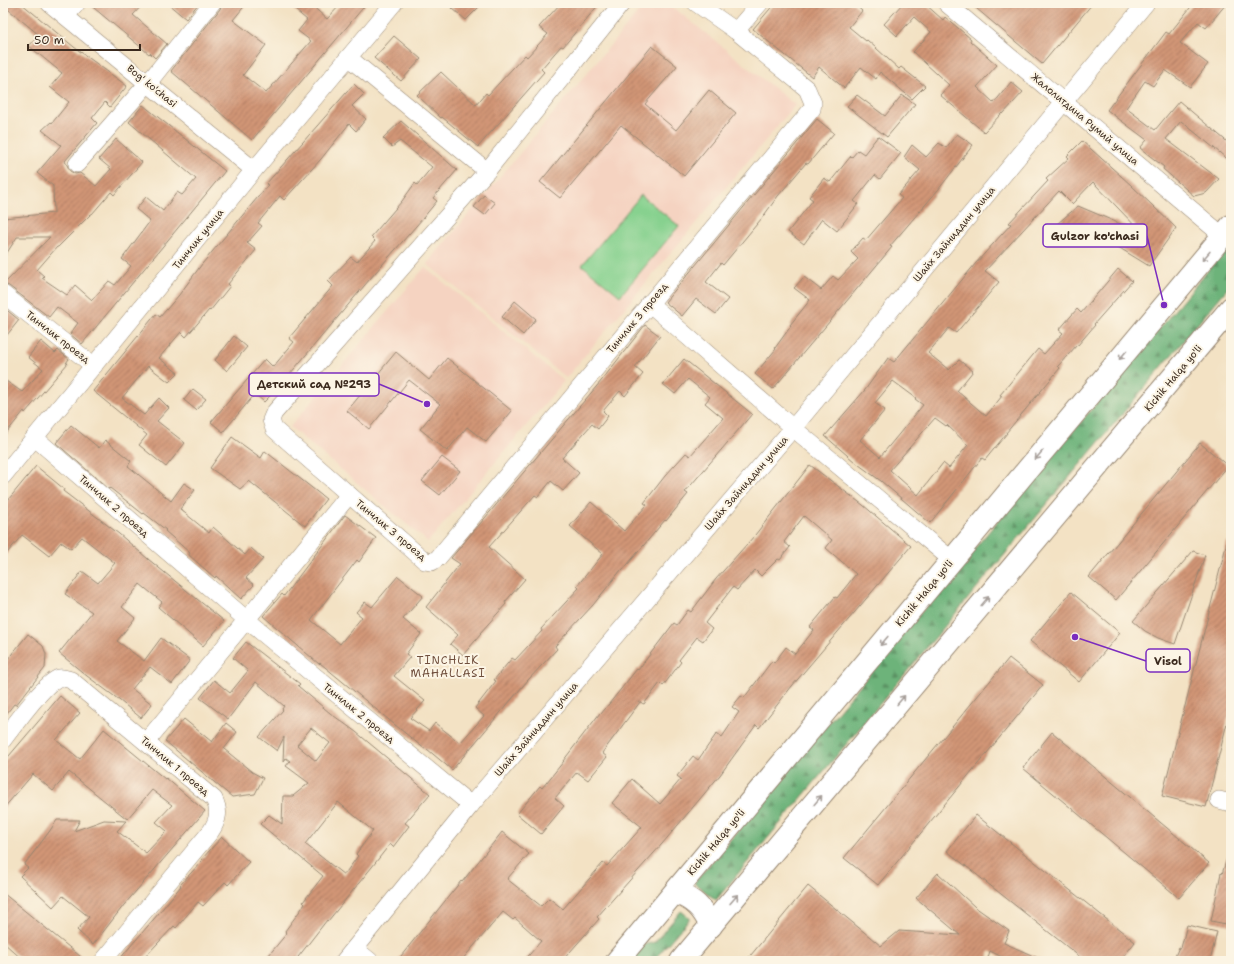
<svg xmlns="http://www.w3.org/2000/svg" width="1234" height="964" font-family="'Shantell Sans',sans-serif">
<style>
.built{fill:#f5d3c1}
.forest{fill:url(#forest-firs);stroke:#546e4c}
.pitch{fill:#87d18f;stroke:#617e56}
.building{fill:url(#building-hatch);fill-rule:evenodd}
.lines{fill:none;stroke-linecap:round;stroke-linejoin:round}
.minor-casing{stroke:#978671;stroke-width:18}
.highway-casing{stroke:#978671;stroke-width:24}
.minor{stroke:#fff;stroke-width:17}
.highway{stroke:#fff;stroke-width:22}
.oneway{stroke:#a79f9a}
.labels{text-anchor:middle;dominant-baseline:central;stroke-width:4;stroke-linejoin:round;paint-order:stroke}
.street-label{font-size:10px;fill:#3b2a1e;stroke:#fcf5e5}
.neighbourhood-label{font-size:11px;letter-spacing:1px;fill:#704f3d;stroke:#fcf5e5}
.leader{fill:none;stroke:#7b2cbf;stroke-width:1.5}
.callout-dot{fill:#7b2cbf;stroke:#fcf5e5;stroke-width:1.5}
.callout{fill:#fcf5e5;stroke:#7b2cbf;stroke-width:1.5}
.callout-label{font-size:11px;text-anchor:middle;font-weight:bold;fill:#3b2a1e}
</style>
<defs>
<pattern id="forest-firs" width="22" height="20" patternUnits="userSpaceOnUse"><rect width="22" height="20" fill="#6db37a"/><path d="M5 1l3.5 6h-7zM16 11l3.5 6h-7z" fill="#5b9263"/></pattern>
<pattern id="building-hatch" width="6" height="6" patternUnits="userSpaceOnUse"><rect width="6" height="6" fill="#d19576"/><path d="M-1 1l2-2M0 6l6-6M5 7l2-2" fill="none" stroke="#ab7a60"/></pattern>
</defs>
<rect width="100%" height="100%" fill="#fcf5e5"/>
<filter id="ink" filterUnits="userSpaceOnUse"><feTurbulence type="fractalNoise" baseFrequency=".025" numOctaves="2"/><feDisplacementMap in="SourceGraphic" scale="8" xChannelSelector="R" yChannelSelector="G"/><feConvolveMatrix kernelMatrix="1 2 1 2 8 2 1 2 1" color-interpolation-filters="sRGB"/></filter>
<filter id="wash" filterUnits="userSpaceOnUse"><feTurbulence type="fractalNoise" baseFrequency=".012" numOctaves="4" result="noise"/><feDisplacementMap in="SourceGraphic" scale="16" xChannelSelector="R" yChannelSelector="G"/><feGaussianBlur stdDeviation="0.9" result="paint"/><feColorMatrix in="noise" values="0 0 0 0 0 0 0 0 0 0 0 0 0 0 0 0 0 1.4 0 .05"/><feComposite in="paint" operator="in"/></filter>
<g filter="url(#wash)">
<rect width="100%" height="100%" fill="#f3e2c4"/>
<!-- built -->
<g class="built">
<polygon points="646,3 668,3 795,105 566,378 427,264"/>
<polygon points="425,267 564,381 428,542 290,427"/>
</g>
<!-- forest -->
<g class="forest">
<polygon points="1231,243 1231,284 716,900 694,883"/>
<polygon points="681,911 690,918 653,961 629,961 642,945 655,942"/>
</g>
<!-- pitch -->
<polygon class="pitch" points="641,195 679,226 620,296 582,265"/>
<g id="blocks">
<!-- building -->
<g class="building">
<polygon points="3,3 21,3 74,47 127,86 110,107 105,102 92,118 97,123 65,161 70,171 75,174 80,173 96,186 111,169 99,159 116,139 142,162 114,195 111,192 92,214 91,214 58,247 57,247 37,270 44,276 42,278 67,295 75,285 92,300 109,281 115,285 131,266 122,259 150,221 136,209 146,197 163,211 177,192 182,195 196,179 129,122 143,105 225,171 82,344 70,334 78,323 57,307 49,317 9,286 4,284 50,237 17,237 3,259 3,218 54,213 53,186 37,173 61,145 42,130 51,122 52,123 69,102 50,87 62,73 29,46 39,35 3,5"/>
<polygon points="88,3 144,3 133,15 167,44 155,58 150,53 149,54"/>
<polygon points="167,3 199,3 186,19"/>
<polygon points="222,3 247,3 233,20 266,45 243,75 266,93 311,41 298,31 307,20 295,10 301,3 309,3 327,19 342,3 367,3 252,140 171,71 220,9"/>
<polygon points="446,3 483,3 466,20"/>
<polygon points="561,3 600,3 563,47 561,46 541,69 544,72 478,147 442,117 441,118 417,95 441,72 476,105 486,93 488,95 525,55 527,57 548,34 539,27"/>
<polygon points="775,3 853,3 862,11 849,27 866,41 867,40 876,48 899,69 901,67 925,86 912,99 880,72 876,79 861,67 844,88 819,67 812,77 753,29"/>
<polygon points="903,3 924,3 943,20 945,17 971,39 970,41 997,65 977,87 994,103 1011,82 1023,92 1003,114 1002,113 984,132 940,95 949,85 913,52 931,32 914,17 897,36 884,24"/>
<polygon points="970,3 1093,3 1042,64"/>
<polygon points="1194,3 1227,3 1206,28 1198,22 1180,43 1208,64 1190,87 1165,70 1153,86 1145,81 1126,108 1155,130 1179,101 1231,145 1231,162 1181,121 1166,139 1219,179 1206,193 1194,196 1163,169 1164,167 1140,148 1147,140 1107,110 1166,32 1169,34"/>
<polygon points="394,36 421,59 401,81 374,58"/>
<polygon points="652,46 677,66 645,104 676,130 709,90 736,113 684,176 621,125 560,198 540,182"/>
<polygon points="354,84 364,94 352,106 366,119 356,131 349,124 321,159 284,200 280,196 258,223 262,226 247,243 256,250 228,284 230,286 210,311 209,310 186,337 181,332 159,358 178,373 169,382 148,366 122,398 144,415 159,398 169,408 157,421 185,443 166,467 139,445 147,435 93,391 156,314 160,317 179,295 202,264 268,185 266,184"/>
<polygon points="857,95 885,116 902,95 915,104 887,137 847,106"/>
<polygon points="817,119 834,133 808,164 806,163 778,196 762,218 723,265 721,263 706,282 728,299 716,314 696,299 682,316 665,302"/>
<polygon points="401,121 457,170 433,198 437,201 423,218 375,273 279,387 264,402 255,394 223,432 211,422 265,359 273,367 294,342 289,338 333,286 328,281 351,257 357,262 375,241 371,237 402,201 415,183 417,185 432,167 400,141 392,147 383,138"/>
<polygon points="957,134 973,145 938,190 890,246 892,247 773,389 755,374 776,349 775,348 791,326 790,325 810,300 794,288 804,277 821,290 833,276 838,280 858,259 851,252 855,247 863,238 866,240 902,198 898,195 920,170 904,157 912,145 926,157 939,143 946,148"/>
<polygon points="878,136 901,153 880,179 875,175 854,201 858,204 837,231 822,219 804,244 788,232 813,200 809,197 824,178 830,182 851,156 852,157 858,150 864,154"/>
<path d="M1082,141l49,44 45,43 -27,38 -70,-43 -5,7 -17,-6 21,-18 64,27 -49,-51 -21,22 -13,-13 -74,80 14,11 -43,51 -7,-5 -21,25 21,17 10,-10 14,11 -16,20 29,25 16,-20 -2,-1 38,-46 6,5 19,-21 -4,-3 18,-21 4,4 37,-44 14,12 -38,43 1,1 -17,20h-1l-19,21 2,2 -54,65h1l-22,27 -3,-2 -52,65 -49,-42 -26,-19 -30,-26 40,-46 23,-32 6,4 82,-99 35,-39 -2,-1 39,-42 -2,-2 23,-21 -2,-2zM893,381l23,17 -1,1 8,6 -43,52 -20,-17 25,-30 -10,-7zM935,418l11,8 1,-1 21,20 -19,23 -6,-5 -25,32 -28,-25z"/>
<polygon points="484,195 495,203 485,215 474,207"/>
<polygon points="515,301 536,319 523,335 502,317"/>
<polygon points="3,307 19,320 3,340"/>
<polygon points="645,325 660,336 635,367 643,374 625,396 620,391 603,411 608,416 598,429 592,424 562,458 579,473 563,491 551,481 538,497 535,495 489,547 525,579 505,602 506,604 480,633 481,634 463,655 450,644 458,635 426,607 460,564 451,558 602,380"/>
<polygon points="234,336 247,347 227,371 215,360"/>
<polygon points="41,341 55,353 58,350 69,359 66,363 68,363 25,413 24,411 3,437 3,379 22,392 43,369 28,357"/>
<polygon points="396,352 429,380 447,358 512,411 486,442 467,427 447,451 420,429 440,404 409,380 369,429 347,411"/>
<polygon points="684,359 752,414 685,492 688,494 666,521 665,520 622,571 621,570 593,605 555,646 557,649 528,680 452,770 427,749 426,750 400,729 320,663 319,664 263,616 282,594 284,596 345,515 376,538 359,562 357,560 311,620 340,644 362,617 356,612 365,602 372,607 398,576 423,596 403,619 421,634 406,654 410,657 394,676 425,701 410,718 429,731 435,723 460,743 484,716 475,708 496,681 494,680 512,658 515,660 542,631 541,629 579,588 577,586 603,554 570,526 591,502 624,531 647,505 644,503 665,476 686,453 690,456 723,418 705,403 710,397 688,379 675,394 663,384"/>
<polygon points="193,389 206,399 196,410 184,400"/>
<polygon points="71,425 99,448 105,440 131,461 128,466 171,501 184,483 195,490 180,509 209,533 213,527 245,555 251,548 263,559 246,578 254,585 241,599 216,576 215,578 189,555 190,553 165,531 166,530 144,513 143,514 110,488 109,489 56,443"/>
<polygon points="232,437 261,458 265,451 326,499 305,526 249,481 240,489 210,468"/>
<polygon points="1200,443 1228,466 1116,600 1089,577"/>
<polygon points="442,457 460,471 440,495 422,481"/>
<polygon points="810,465 863,505 911,546 792,686 759,728 756,725 720,775 662,844 597,917 599,919 562,961 524,961 541,941 515,918 513,920 503,912 461,961 397,961 461,881 462,882 502,832 529,854 507,879 541,906 549,898 563,909 603,863 607,866 642,827 612,803 632,779 660,804 681,779 677,776 693,756 698,760 717,733 722,737 739,712 732,707 741,696 744,698 772,661 774,663 786,647 795,654 814,630 810,627 835,597 837,598 856,574 826,548 832,540 804,516 784,542 790,547 780,560 778,559 761,576 755,570 737,590 733,587 705,623 712,629 703,641 697,637 679,660 681,662 663,686 660,683 644,704 640,702 602,753 607,757 588,780 577,772 555,798 564,806 541,834 517,814 540,786 542,788 564,761 563,761 600,713 601,714 637,669 638,670 674,623 677,625 688,610 691,612 716,579 755,535"/>
<polygon points="36,466 64,489 63,491 119,534 148,559 224,621 203,646 158,607 162,602 140,584 122,607 135,618 117,641 144,661 161,638 190,660 172,684 150,667 132,689 152,704 141,718 114,696 87,676 59,653 92,612 65,594 82,571 98,583 115,563 82,537 71,549 61,542 49,556 22,535 3,558 3,506"/>
<polygon points="1227,542 1231,543 1231,707 1206,807 1162,796"/>
<polygon points="1193,551 1205,555 1175,644 1158,638 1145,631 1133,621"/>
<polygon points="1071,592 1120,633 1079,682 1030,641"/>
<polygon points="28,634 43,646 46,654 45,668 16,705 14,704 3,718 3,665"/>
<path d="M246,642l54,42 -2,2 32,27 26,19 74,62 -25,29 4,3 -16,21 -3,-3 -18,23 -44,54 -1,-1 -32,41h-31l23,-28 -2,-2 20,-27 -2,-2 20,-26 -63,-52 9,-9 13,9 1,-28h10l16,-13 -23,-17 4,-5 -4,-3 -3,4 1,-25 -7,14 -18,-14 24,-27 -1,-1 2,-3 -28,-24 -28,37 -28,-21 14,-18 16,13 18,-22 -15,-13zM311,728l19,15 -14,18 -19,-16zM338,802l35,29 -17,23 2,2 -14,19 -39,-31z"/>
<polygon points="1009,658 1043,685 878,885 844,858"/>
<polygon points="60,696 80,713 56,740 80,759 104,729 165,779 166,778 205,811 124,905 93,945 77,930 89,917 63,896 53,907 20,876 28,868 24,865 49,832 57,820 80,820 74,831 104,820 126,821 117,831 146,853 167,831 156,822 172,805 152,790 127,819 69,772 53,791 33,774 3,809 3,763"/>
<polygon points="184,719 212,742 226,723 237,732 224,749 252,772 263,778 255,794 232,797 165,741"/>
<polygon points="1052,732 1209,863 1179,898 1023,768"/>
<polygon points="976,815 1135,942 1120,961 1085,961 947,851"/>
<polygon points="222,837 249,862 228,885 225,882 203,906 198,902 176,928 174,926 141,961 118,961 159,913 181,886 180,885 202,861 201,860"/>
<polygon points="1228,855 1231,856 1231,925 1211,921 1221,873 1222,874"/>
<polygon points="938,873 975,907 1009,931 1004,943 1045,961 1010,961 990,951 987,961 746,961 808,886 881,946 899,931 960,935 916,898"/>
<polygon points="3,893 86,961 24,961 3,942"/>
<polygon points="1187,925 1217,932 1210,961 1173,961 1179,947 1181,948"/>
</g>
</g>
</g>
<g filter="url(#ink)">
<use href="#blocks" fill-opacity="0" stroke="#978671" stroke-width="1"/>
<g class="lines">
<!-- minor casing -->
<g class="minor-casing">
<g id="minor">
<polyline points="49,3 254,170"/>
<polyline points="622,3 487,171 274,413 271,420 274,429 425,561 432,562 438,558 812,109 813,103 807,89 736,31 696,3"/>
<polyline points="946,3 1223,236"/>
<polyline points="66,16 77,3"/>
<polyline points="736,31 760,3"/>
<polyline points="349,58 487,171"/>
<polyline points="77,164 148,83 212,3"/>
<polyline points="3,294 94,366"/>
<polyline points="649,303 793,428 952,560"/>
<polyline points="35,438 247,620 471,805"/>
<polyline points="3,476 254,170 394,3"/>
<path d="M3,740c10,-13 42,-58 56,-62 4,-1 8,1 12,2l143,119c6,12 4,21 -3,32l-108,130"/>
<polyline points="146,742 349,495"/>
<polyline points="1219,800 1231,803"/>
<polyline points="355,949 370,961"/>
<polyline points="344,961 471,805 793,428 1146,3"/>
</g>
</g>
<!-- highway casing -->
<g class="highway-casing">
<g id="highway">
<path d="M675,892c19,8 27,15 36,34"/>
<polyline points="617,961 1231,226"/>
<polyline points="681,961 1231,308"/>
</g>
</g>
<!-- minor -->
<use href="#minor" class="minor"/>
<!-- highway -->
<use href="#highway" class="highway"/>
</g>
<!-- one-way arrows -->
<defs><path id="oneway-shaft" d="M-6 0H5M1.5-3L5.5 0L1.5 3" fill="none" stroke-width="1.6" stroke-linecap="round" stroke-linejoin="round"/></defs>
<g class="oneway">
<use href="#oneway-shaft" transform="translate(1206 256) rotate(130)"/>
<use href="#oneway-shaft" transform="translate(1123 355) rotate(130)"/>
<use href="#oneway-shaft" transform="translate(1039 455) rotate(130)"/>
<use href="#oneway-shaft" transform="translate(985 601) rotate(-50)"/>
<use href="#oneway-shaft" transform="translate(884 641) rotate(130)"/>
<use href="#oneway-shaft" transform="translate(901 700) rotate(-50)"/>
<use href="#oneway-shaft" transform="translate(818 800) rotate(-50)"/>
<use href="#oneway-shaft" transform="translate(734 899) rotate(-49)"/>
</g>
</g>
<g class="labels">
<!-- street labels -->
<g class="street-label">
<text transform="translate(152 86) rotate(39)">Bog' ko'chasi</text>
<text transform="translate(1085 119) rotate(40)">Жалолитдина Румий улица</text>
<text transform="translate(954 234) rotate(-50)">Шайх Зайниддин улица</text>
<text transform="translate(198 239) rotate(-51)">Тинчлик улица</text>
<text transform="translate(637 318) rotate(-50)">Тинчлик 3 проезд</text>
<text transform="translate(58 337) rotate(38)">Тинчлик проезд</text>
<text transform="translate(1173 378) rotate(-50)">Kichik Halqa yo'li</text>
<text transform="translate(746 483) rotate(-49)">Шайх Зайниддин улица</text>
<text transform="translate(114 506) rotate(41)">Тинчлик 2 проезд</text>
<text transform="translate(391 530) rotate(40)">Тинчлик 3 проезд</text>
<text transform="translate(924 593) rotate(-50)">Kichik Halqa yo'li</text>
<text transform="translate(359 713) rotate(39)">Тинчлик 2 проезд</text>
<text transform="translate(536 729) rotate(-49)">Шайх Зайниддин улица</text>
<text transform="translate(175 766) rotate(40)">Тинчлик 1 проезд</text>
<text transform="translate(716 842) rotate(-50)">Kichik Halqa yo'li</text>
</g>
<!-- neighbourhood labels -->
<g class="neighbourhood-label">
<text x="448" y="660">TINCHLIK<tspan x="448" dy="13">MAHALLASI</tspan></text>
</g>
</g>
<!-- callouts -->
<path class="leader" d="M1164 305L1147 236M427 404L379 384M1075 637L1146 661"/>
<g class="callout-dot">
<circle cx="1164" cy="305" r="4"/>
<circle cx="427" cy="404" r="4"/>
<circle cx="1075" cy="637" r="4"/>
</g>
<g class="callout">
<rect x="1043" y="224" width="104" height="23" rx="4"/>
<rect x="249" y="373" width="130" height="23" rx="4"/>
<rect x="1146" y="649" width="44" height="23" rx="4"/>
</g>
<g class="callout-label">
<text x="1095" y="240">Gulzor ko'chasi</text>
<text x="314" y="388">Детский сад №293</text>
<text x="1168" y="665">Visol</text>
</g>
<!-- margin -->
<rect width="1234" height="964" fill="none" stroke="#fcf5e5" stroke-width="16"/>
<!-- scale -->
<path d="M28 44v6h112v-6" fill="none" stroke="#3b2a1e" stroke-width="2"/>
<text x="34" y="44" font-size="12" fill="#3b2a1e" stroke="#fcf5e5" stroke-width="3" paint-order="stroke">50 m</text>
</svg>
